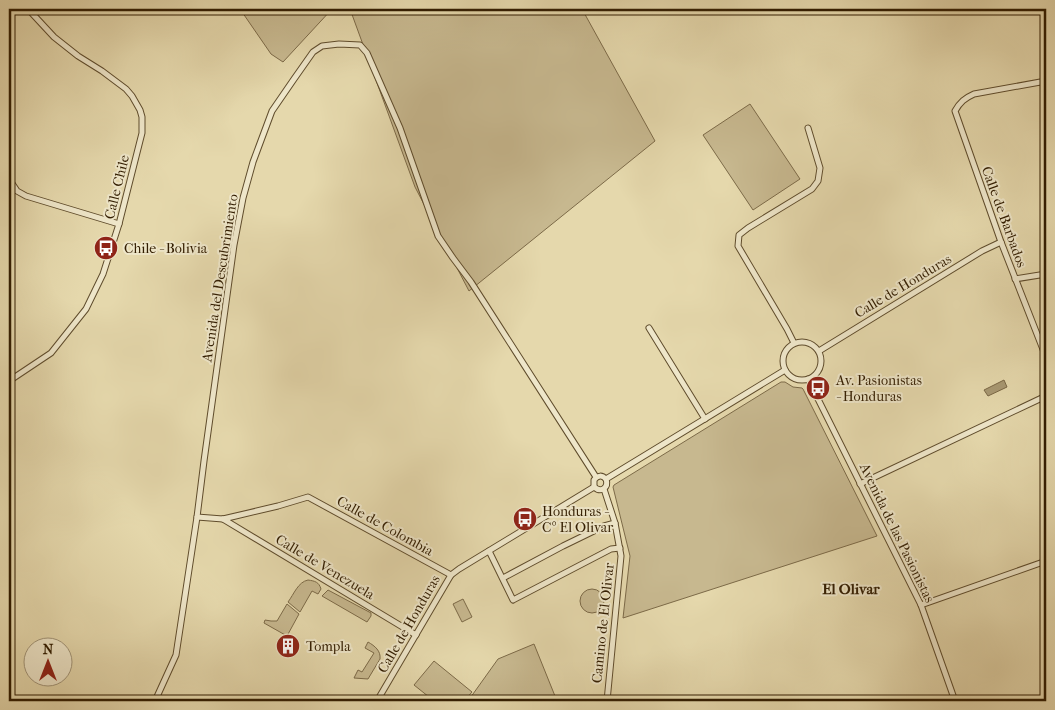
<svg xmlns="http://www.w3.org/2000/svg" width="1055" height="710" font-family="'IM FELL French Canon',serif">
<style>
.green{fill:#c7b88f;stroke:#7c6a48}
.water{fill:#a89872;stroke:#796745}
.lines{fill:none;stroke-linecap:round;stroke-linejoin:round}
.street-casing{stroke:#5f4c2c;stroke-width:7}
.street{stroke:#eee6c9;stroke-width:5}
.labels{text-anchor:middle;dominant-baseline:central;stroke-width:4;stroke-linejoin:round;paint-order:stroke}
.street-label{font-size:14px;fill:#321d01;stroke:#eee6c9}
.poi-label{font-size:14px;fill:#321d01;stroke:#eee6c9;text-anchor:start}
.neighbourhood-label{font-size:15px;font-weight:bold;fill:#321d01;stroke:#eee6c9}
</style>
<rect width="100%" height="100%" fill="#e5d8ac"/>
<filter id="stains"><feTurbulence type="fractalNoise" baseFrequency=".004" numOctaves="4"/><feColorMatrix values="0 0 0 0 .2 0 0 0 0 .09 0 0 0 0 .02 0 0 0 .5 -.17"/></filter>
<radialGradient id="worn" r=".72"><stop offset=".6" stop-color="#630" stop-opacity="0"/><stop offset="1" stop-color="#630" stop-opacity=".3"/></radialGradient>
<!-- green -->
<g class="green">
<polygon points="240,9 332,9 283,62 271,54"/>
<polygon points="350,9 582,9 655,141 469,291 415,187"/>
<polygon points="750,104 800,179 753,210 703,135"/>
<polygon points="781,382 785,382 793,387 802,388 803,389 877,536 623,618 630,556 613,487 614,485"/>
<path d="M308,580c7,1 11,2 13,9l-3,5 -6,-3 -12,21 -12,-10c6,-8 10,-20 20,-22z"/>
<circle cx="592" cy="601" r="12"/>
<polygon points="328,590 371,613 371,616 367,622 322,596"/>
<polygon points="463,599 472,617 462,622 453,604"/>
<polygon points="287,604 299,614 287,636 264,623 265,620 271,621 277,621"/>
<path d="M368,642c7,4 13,9 12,17l-12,20 -14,-1 4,-8 4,2 12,-19 -9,-5z"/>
<polygon points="534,644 557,701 468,701 498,659"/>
<polygon points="434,661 472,692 464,701 434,701 414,685"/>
</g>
<!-- water -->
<polygon class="water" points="1004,380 1007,387 988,396 984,390"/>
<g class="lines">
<!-- street casing -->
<g class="street-casing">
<g id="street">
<path d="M1046,81l-72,13c-9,4 -14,8 -19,17l46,131 45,115"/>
<polyline points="9,179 17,191 26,196 119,224"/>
<polyline points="1015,279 1046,274"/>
<polyline points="649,328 705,419"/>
<circle cx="802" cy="361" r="19"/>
<polyline points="794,343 787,329 738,246 739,235 748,228 812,189 818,181 820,168 808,128"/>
<polyline points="819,351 982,251 1001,242"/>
<polyline points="808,379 921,605 955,701"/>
<polyline points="9,381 51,353 86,309 103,274 119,224 142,133 142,117 140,110 132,96 126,89 102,71 78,56 54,37 28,9"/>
<polyline points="606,479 785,370"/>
<polyline points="860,484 1046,396"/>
<path d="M594,487c7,6 15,1 12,-8"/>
<path d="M594,487v-7c4,-5 8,-5 12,-1"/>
<polyline points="604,489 615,523 621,556 607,701"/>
<polyline points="197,517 223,519 278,506 308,497 451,575"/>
<polyline points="223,519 416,635"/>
<polyline points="489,551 513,600 611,549 620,548"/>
<polyline points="503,578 563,546 604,526 615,523"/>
<polyline points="921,605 1046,561"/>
<polyline points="155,701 176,655 197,517 204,461 234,245 243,198 253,162 272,111 294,79 313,52 322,46 339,44 360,45 367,53 400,128 438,236 453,258 471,282 596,477"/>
<polyline points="377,701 451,575 459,569 594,487"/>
</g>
</g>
<!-- street -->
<use href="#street" class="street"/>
</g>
<!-- icons -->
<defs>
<g id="bus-disc" transform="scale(1.25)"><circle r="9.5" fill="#8f2418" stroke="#eee6c9"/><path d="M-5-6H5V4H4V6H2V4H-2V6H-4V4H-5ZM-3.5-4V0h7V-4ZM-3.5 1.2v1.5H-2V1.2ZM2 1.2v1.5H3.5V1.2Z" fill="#fff"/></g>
<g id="building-disc" transform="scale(1.25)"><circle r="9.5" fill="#8f2418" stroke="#eee6c9"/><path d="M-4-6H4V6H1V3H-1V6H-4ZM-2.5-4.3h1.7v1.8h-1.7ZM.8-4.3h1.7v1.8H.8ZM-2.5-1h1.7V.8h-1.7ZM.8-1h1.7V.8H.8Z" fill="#fff"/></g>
</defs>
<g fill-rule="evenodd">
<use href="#bus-disc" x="106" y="248"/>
<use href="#bus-disc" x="818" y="388"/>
<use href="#bus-disc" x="525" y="519"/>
<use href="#building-disc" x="288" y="646"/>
</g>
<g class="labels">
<!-- street labels -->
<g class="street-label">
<text transform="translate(117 187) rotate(-76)">Calle Chile</text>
<text transform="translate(1004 217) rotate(70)">Calle de Barbados</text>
<text transform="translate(220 278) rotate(-81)">Avenida del Descubrimiento</text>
<text transform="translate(903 286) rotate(-31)">Calle de Honduras</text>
<text transform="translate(385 526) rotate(29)">Calle de Colombia</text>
<text transform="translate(897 533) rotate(64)">Avenida de las Pasionistas</text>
<text transform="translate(325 567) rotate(31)">Calle de Venezuela</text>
<text transform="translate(603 623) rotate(-84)">Camino de El Olivar</text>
<text transform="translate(409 624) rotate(-60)">Calle de Honduras</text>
</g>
<!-- poi labels -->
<g class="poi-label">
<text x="124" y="248">Chile - Bolivia</text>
<text x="836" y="380">Av. Pasionistas<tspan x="836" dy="16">- Honduras</tspan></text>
<text x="542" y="511">Honduras -<tspan x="542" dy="16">Cº El Olivar</tspan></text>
<text x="306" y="646">Tompla</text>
</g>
<!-- neighbourhood labels -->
<g class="neighbourhood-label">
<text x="851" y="589">El Olivar</text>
</g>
</g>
<!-- margin -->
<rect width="1055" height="710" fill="none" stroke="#e5d8ac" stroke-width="30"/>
<rect x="10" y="10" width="1035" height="690" fill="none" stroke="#321d01" stroke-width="2.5"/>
<rect x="15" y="15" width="1025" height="680" fill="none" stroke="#321d01"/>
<!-- north arrow -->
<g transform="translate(48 662)"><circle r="24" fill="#eee6c9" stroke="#a39679"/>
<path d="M0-4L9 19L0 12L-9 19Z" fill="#8f2418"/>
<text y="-8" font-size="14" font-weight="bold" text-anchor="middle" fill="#321d01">N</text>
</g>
<rect width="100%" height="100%" filter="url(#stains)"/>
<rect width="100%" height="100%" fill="url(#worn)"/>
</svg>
